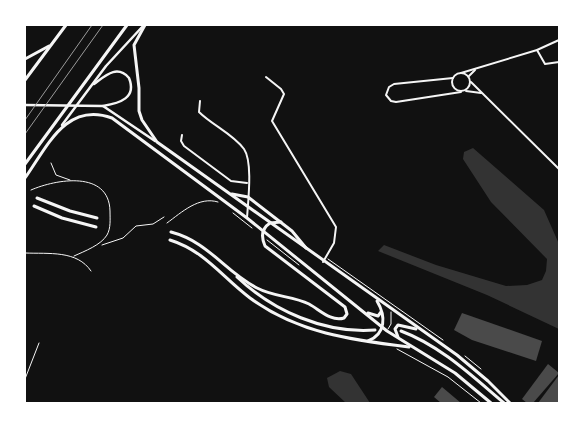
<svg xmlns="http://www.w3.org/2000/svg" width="584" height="428" font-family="'IBM Plex Serif',serif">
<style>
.water{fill:#333}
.building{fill:#4a4a4a}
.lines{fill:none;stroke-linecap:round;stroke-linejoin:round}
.path{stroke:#f5f5f5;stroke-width:1}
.service{stroke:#f5f5f5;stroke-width:1}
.pedestrian{stroke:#f5f5f5;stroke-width:1}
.minor{stroke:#f5f5f5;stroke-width:2}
.secondary{stroke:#f5f5f5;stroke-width:2.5}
.primary{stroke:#f5f5f5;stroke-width:3}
.trunk{stroke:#f5f5f5;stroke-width:3}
.rail{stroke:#9a9a9a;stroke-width:1}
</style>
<rect width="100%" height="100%" fill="#111"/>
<!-- water -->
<g class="water">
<polygon points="473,148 544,210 559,244 559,329 487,295 378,251 384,245 436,265 506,286 527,285 542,280 546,271 547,259 491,202 463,159 464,152"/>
<polygon points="340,371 351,374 370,403 346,403 329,387 327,378"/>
</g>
<!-- building -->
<g class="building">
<polygon points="462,313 542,341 536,361 472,340 454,330"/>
<polygon points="548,364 559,373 533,403 527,403 522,399"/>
<polygon points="559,375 559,403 538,403"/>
<polygon points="442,387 461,403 441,403 434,397"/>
</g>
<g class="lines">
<!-- path -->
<g class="path">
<polyline points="233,213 252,228"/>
<path d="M167,223c15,-11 32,-27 51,-21"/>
<polyline points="267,240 299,265"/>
<polyline points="102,245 123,238 136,226 153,224 164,217"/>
<polyline points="328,259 443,340"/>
<polyline points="388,329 391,324 391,312"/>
<polyline points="397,349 448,377 481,403"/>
<polyline points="465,356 481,369"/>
</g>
<!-- service -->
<polyline class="service" points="25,379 39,343"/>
<!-- pedestrian -->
<g class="pedestrian">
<polyline points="51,163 56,175 70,180"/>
<path d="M31,190c25,-11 78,-20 79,21 0,8 1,17 -3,24 -6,10 -22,16 -33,21"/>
<path d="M25,253c24,1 52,-3 66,18"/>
</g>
<!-- minor -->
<g class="minor">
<polyline points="537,50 545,64 559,62"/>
<circle cx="461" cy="82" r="9"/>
<polyline points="461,73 537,50 559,40"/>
<polyline points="469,76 475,70"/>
<polyline points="266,77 281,89 284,94 272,121 336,227 334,243 323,262"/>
<polyline points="453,78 394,84 389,87 386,95 391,101 396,102 461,92"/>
<polyline points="471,82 559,169"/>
<polyline points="466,91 481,93"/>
<path d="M200,101l-1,11c13,13 34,22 45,37 9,13 4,53 3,69"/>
<polyline points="182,135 181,141 184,146 231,181 247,183"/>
</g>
<!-- secondary -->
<g class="secondary">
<path d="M94,84c11,-8 23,-20 35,-6 8,20 -9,25 -26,28"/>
<polyline points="25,105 103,106 155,141"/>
<polyline points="62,125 106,66 143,26"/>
</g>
<!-- primary -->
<g class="primary">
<polyline points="145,25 134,45 139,88 139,111 142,120 157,142 457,355 488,381 510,403"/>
<path d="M25,178c22,-31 41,-77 87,-60l135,100 140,113 68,42 36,30"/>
<polyline points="232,194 248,197 292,231 306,248"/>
<polyline points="37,198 70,211 97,218"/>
<polyline points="34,206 62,218 96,227"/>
<path d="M171,232c38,10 53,39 86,56 17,9 36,8 52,16 11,6 22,18 35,14l3,-4 -2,-7 -80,-61c-4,-9 -4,-17 5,-23l11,-1"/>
<path d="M170,240c35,11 52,37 80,58 48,35 101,42 159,49"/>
<path d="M237,277c36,34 88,57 138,53"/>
<polyline points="368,313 378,316 381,312"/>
<path d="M401,331c40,15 71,45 103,72"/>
<polyline points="398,337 395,329 398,325 416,329"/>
<path d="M368,341c18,-7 18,-25 9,-40"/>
</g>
<!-- trunk -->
<g class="trunk">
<polyline points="25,59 49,46"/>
<polyline points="25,80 66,25"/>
<polyline points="25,164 127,25"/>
</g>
<!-- rail -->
<g class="rail">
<polyline points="25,120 92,25"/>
<polyline points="25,134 103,25"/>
</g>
</g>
<!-- border -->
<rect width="584" height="428" fill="none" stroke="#ffffff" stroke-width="52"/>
</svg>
